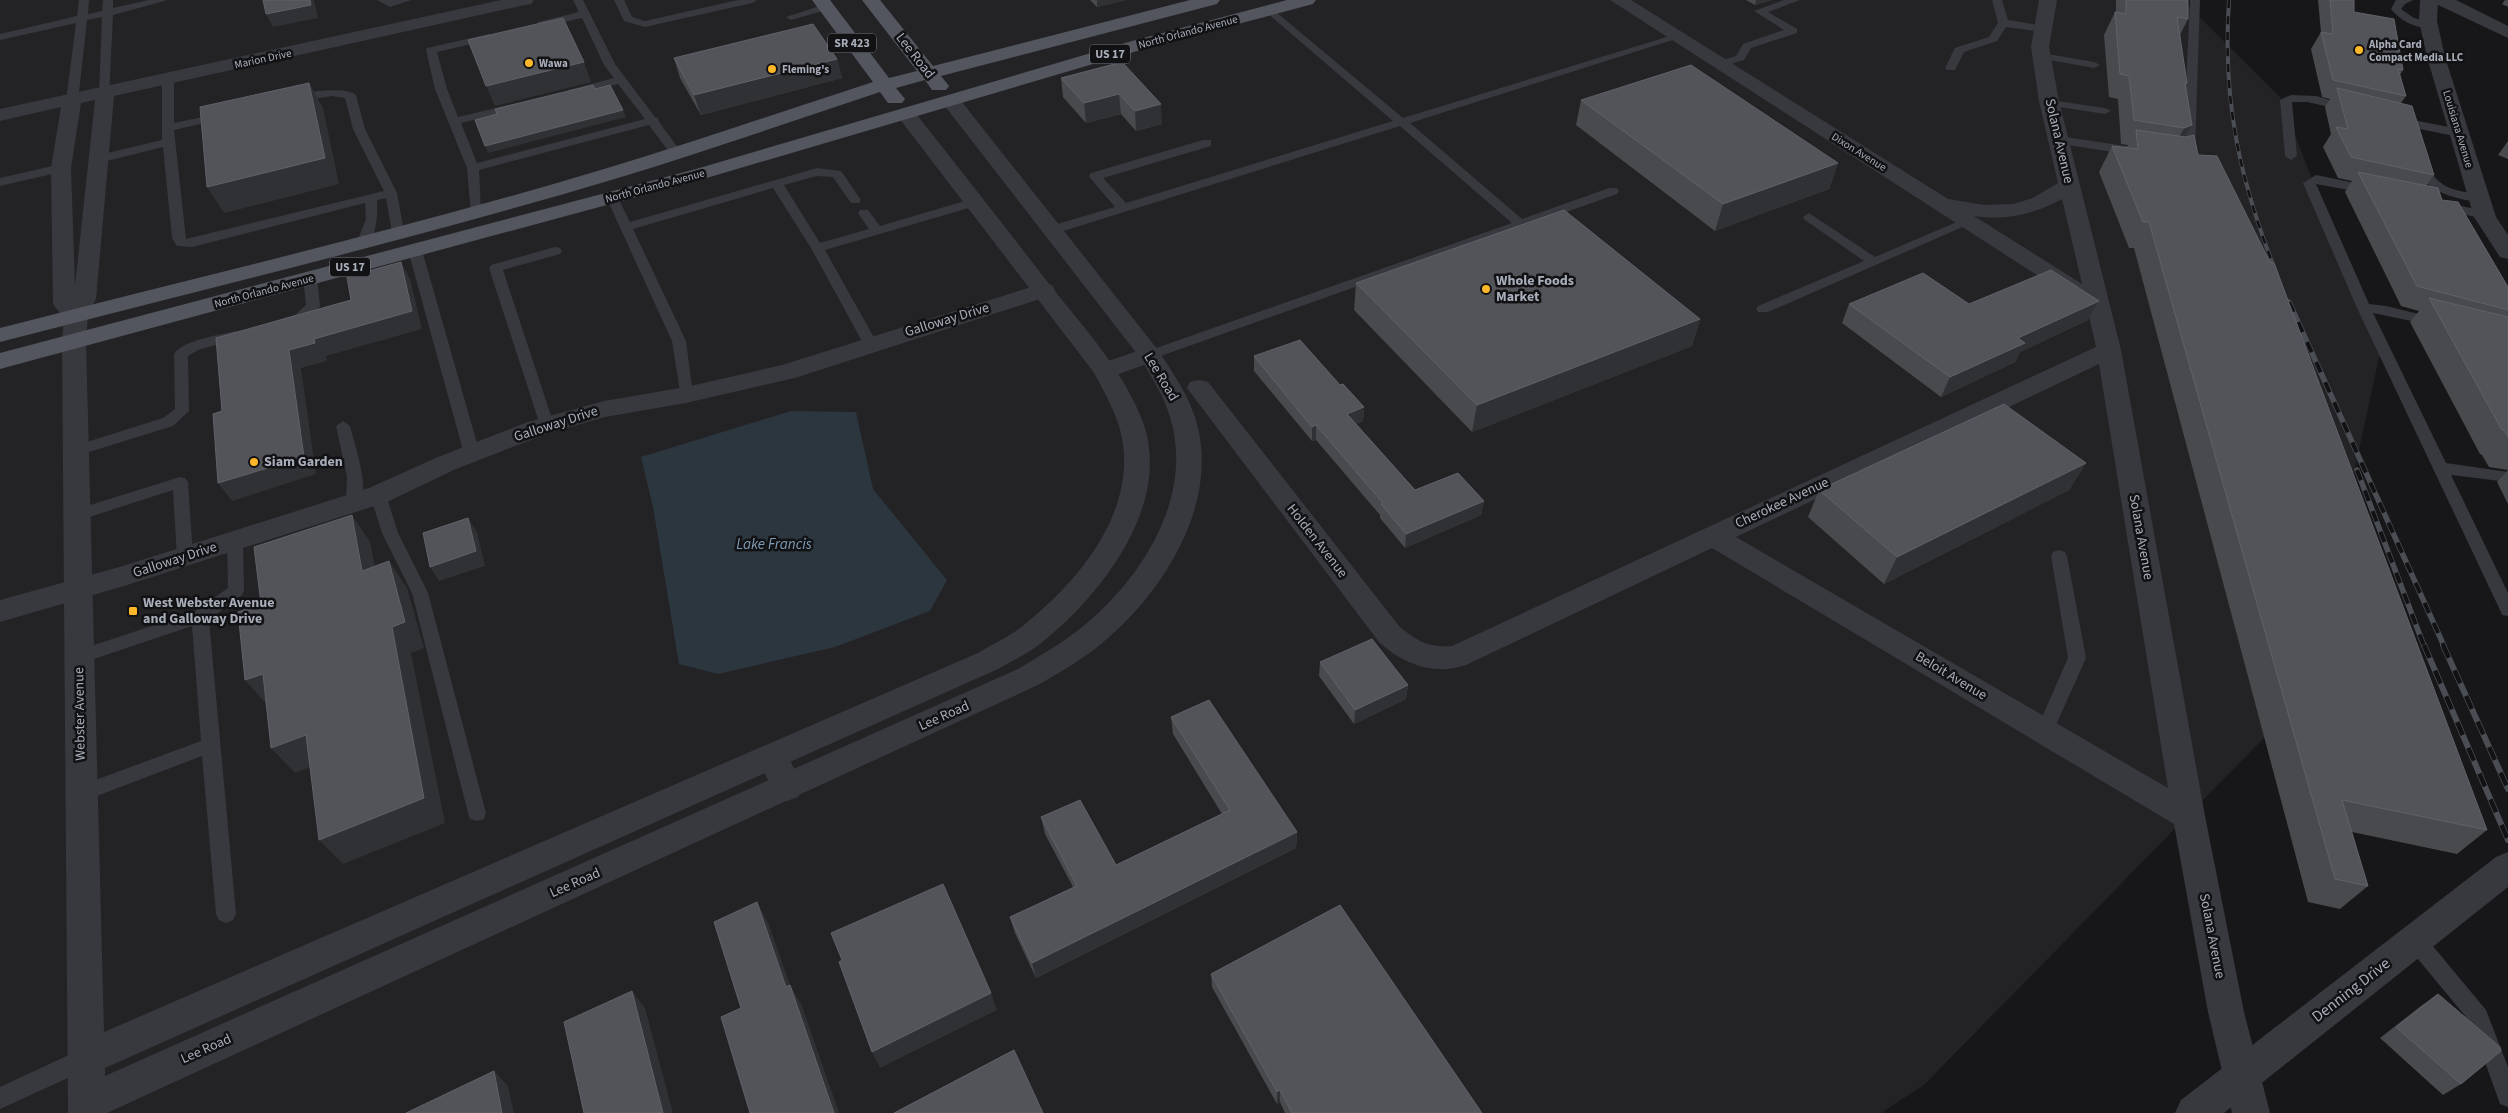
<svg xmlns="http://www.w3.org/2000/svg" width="2508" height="1113" font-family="'Source Sans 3',sans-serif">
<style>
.built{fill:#232326}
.water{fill:#2c363e}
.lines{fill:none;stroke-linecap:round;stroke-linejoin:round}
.service{fill:#38393e;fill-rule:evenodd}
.minor{fill:#38393e;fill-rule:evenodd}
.tertiary{fill:#38393e;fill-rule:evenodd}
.primary{fill:#53565e;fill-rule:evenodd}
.rail-far2-casing{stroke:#4a4d53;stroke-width:4}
.rail-far1-casing{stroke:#4a4d53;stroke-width:5.5}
.rail-casing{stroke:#4a4d53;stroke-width:6}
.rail-far2{stroke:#121214;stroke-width:2.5;stroke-dasharray:8;stroke-linecap:butt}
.rail-far1{stroke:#121214;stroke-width:4;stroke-dasharray:11;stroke-linecap:butt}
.rail{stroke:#121214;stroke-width:4.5;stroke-dasharray:14;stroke-linecap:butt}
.wall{fill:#484a4e}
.shaded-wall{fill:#303134}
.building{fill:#53545a;stroke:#606269}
.poi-dot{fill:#fdb72b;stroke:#121214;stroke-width:2}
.labels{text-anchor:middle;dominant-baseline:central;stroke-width:5;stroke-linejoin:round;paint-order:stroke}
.far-street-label{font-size:11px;fill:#a8aeba;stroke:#121214}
.far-poi-label{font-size:11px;font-weight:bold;fill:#a8aeba;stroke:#121214;text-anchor:start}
.shield{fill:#121214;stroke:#7b7f88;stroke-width:1}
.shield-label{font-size:12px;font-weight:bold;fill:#a8aeba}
.street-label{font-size:14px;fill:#a8aeba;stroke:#121214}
.poi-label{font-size:14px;font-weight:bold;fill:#a8aeba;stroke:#121214;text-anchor:start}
.water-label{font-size:15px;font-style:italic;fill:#7d9cb7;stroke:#121214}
.near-street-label{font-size:16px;fill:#a8aeba;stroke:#121214}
</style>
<rect width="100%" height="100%" fill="#171719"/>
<!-- built -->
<polygon class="built" points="0,0 2182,0 2280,97 2380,353 2306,695 1924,1085 1881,1113 0,1113"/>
<!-- water -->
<polygon class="water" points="791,411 856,412 873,489 947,580 930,611 835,647 718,674 679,664 653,507 641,457"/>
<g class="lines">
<!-- service -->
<g class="service">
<polygon points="79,0 89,0 88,14 102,11 103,0 113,0 113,8 149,0 168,0 113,15 109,96 105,97 99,94 102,17 87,20 78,101 72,104 66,101 76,23 0,40 0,34 77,16"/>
<polygon points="377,0 411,0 390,7"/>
<polygon points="573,0 583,0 615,64 655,117 658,118 659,122 682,153 680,156 672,156 649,125 479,170 481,212 479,215 471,215 467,168 435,89 426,50 427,48 489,34 494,37 493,39 437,52 447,89 458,117 517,103 523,106 521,108 461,123 477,163 645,119 618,84 573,95 567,92 569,90 614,78 604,65 582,18 542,27 537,24 538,22 579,12"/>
<polygon points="614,0 624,0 632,17 645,21 738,0 757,0 752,3 645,27 624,21"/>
<polygon points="1784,0 1800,0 1768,12 1797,29 1797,33 1751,48 1744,60 1720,67 1716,66 1716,62 1736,56 1743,44 1784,30 1754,11"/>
<polygon points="1992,0 2002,0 2008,20 2044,26 2049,29 2044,32 2006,27 1997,41 1964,52 1955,70 1947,70 1945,68 1955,48 1989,37 1998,23"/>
<polygon points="2190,0 2200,0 2195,151 2183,157 2177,153 2183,149"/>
<path d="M2396,0h17l-8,4 -4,5 13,9 19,5v4c-15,3 -33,-6 -42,-18z"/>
<polygon points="826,4 831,7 830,9 791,20 786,17"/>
<polygon points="1270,7 1403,118 1673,35 1681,35 1682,37 1410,123 1522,219 1609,188 1617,188 1619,191 1617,194 1155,358 1145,358 1143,355 1145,352 1512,223 1400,126 1057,233 1047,233 1046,230 1047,227 1115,207 1091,179 1089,176 1091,173 1203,140 1211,140 1211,146 1103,178 1126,203 1393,121 1266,12 1266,8"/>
<polygon points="2042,53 2094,62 2100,65 2094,68 2038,58 2038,54"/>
<path d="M168,77l6,3v43l48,-10 6,3 -2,2 -52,12 12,109 198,-48 -31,-62 -8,-31 -13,-2 -37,6 -6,-3c9,-8 58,-13 67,-4l9,34 32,64 7,39 -6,4 -6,-4 -6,-34 -9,2c1,12 0,42 -14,46l-6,-4 9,-23 -1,-16 -173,44 -15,-1 -5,-8 -9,-91 -64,16 -6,-4 2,-3 67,-16v-60z"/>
<polygon points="2291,95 2316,96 2352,106 2354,108 2348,111 2307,102 2292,102 2297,156 2291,160 2285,156 2280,100"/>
<polygon points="2050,100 2105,108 2111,111 2105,114 2046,105 2044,103"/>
<polygon points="2408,119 2459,129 2465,133 2459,137 2415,128 2417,133 2411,137 2405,133 2402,123"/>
<polygon points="2059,136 2132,147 2138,151 2132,155 2055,143 2055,137"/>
<path d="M2419,160l4,1c20,32 28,27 61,35l2,3 -6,4c-28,-6 -55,-10 -67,-39z"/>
<polygon points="61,164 65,165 67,168 65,171 0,186 0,178"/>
<polygon points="817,168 841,171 861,200 859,203 851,203 833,177 817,176 784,185 820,243 869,229 858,213 860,210 868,210 880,226 975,198 981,202 979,205 825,250 877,343 870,347 863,343 811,248 773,188 633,229 686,341 693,395 691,398 681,398 672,341 606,197 612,193 616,194 630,222"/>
<polygon points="2316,175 2370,186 2376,190 2370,194 2316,184 2369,304 2386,306 2435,318 2442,322 2435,326 2373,313 2446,463 2508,472 2508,482 2451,475 2508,593 2508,616 2502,615 2500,610 2357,308 2303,183"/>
<polygon points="2443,202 2489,212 2491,215 2485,219 2439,209 2437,206"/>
<polygon points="1809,213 1875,257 1964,219 1972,219 1974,222 1768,312 1758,312 1756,309 1758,306 1864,261 1805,220 1803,217"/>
<polygon points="415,246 422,250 480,454 477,458 467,458 464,454 408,250"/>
<polygon points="555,247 560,248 562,251 560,254 503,270 554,425 547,430 540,425 489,268 491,265"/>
<path d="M310,274l7,4 3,28c-8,12 -24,23 -39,19l-2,-3 2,-3 14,-4 11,-10 -3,-27z"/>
<path d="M236,331l7,4 -2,3 -43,12 -10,6 1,55 -16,15 -97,30 -5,-1 -3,-4 3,-4 92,-29 12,-9 -1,-55c9,-14 46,-19 62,-23z"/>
<path d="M343,421l7,5c5,20 20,62 10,81h-12l-2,-4 1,-26 -11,-51z"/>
<polygon points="180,477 185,478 188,482 193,557 191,561 185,563 179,561 177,557 173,490 77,521 71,519 69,515 71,511"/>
<polygon points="378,489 384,491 386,495 398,533 428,593 486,813 484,819 477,821 470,819 468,813 412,593 382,533 370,495 372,491"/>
<polygon points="235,535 241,537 243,541 244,591 242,595 209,620 236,914 233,920 226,923 219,920 216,914 202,756 81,802 74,800 72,794 74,788 201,741 192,626 79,664 73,662 70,657 73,652 194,612 228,588 227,541 229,537"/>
<polygon points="2059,550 2065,552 2067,556 2086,658 2051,736 2045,738 2039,736 2036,731 2068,658 2051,556 2053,552"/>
<polygon points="2415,931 2422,933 2486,1010 2508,1067 2508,1107 2500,1104 2471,1023 2408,947 2405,940 2408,933"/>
<polygon points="86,1047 94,1050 97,1058 94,1066 0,1109 0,1087"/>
</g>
<!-- minor -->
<g class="minor">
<path d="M501,0h33l-3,4 -6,1 -411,91 -18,203 -12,21c-14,4 -23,-4 -31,-16l-2,-136 10,-61 -61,14v-12zM95,100l-20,186 -4,-118 10,-65z"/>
<path d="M1610,0h21l317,199 36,6 29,-1 20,-6 25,-15 -19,-82 -8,-54 8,-47h18l-8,47 10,54 62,249 84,466 39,196 26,101h-38l-24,-101 -34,-188 -462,-276 -246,117c-32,11 -63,-1 -87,-23l-192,-254 3,-6 9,-2 9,2 191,244c17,15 30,22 53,20l644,-299 -11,-49 -14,-1zM2062,199l20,85 -108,-68c32,5 60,-2 88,-17zM2099,364l69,424 -432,-251z"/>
<polygon points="2420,0 2438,0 2437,21 2445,57 2496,217 2508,235 2508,259 2500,257 2474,217 2427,57 2419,21"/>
<polygon points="1044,283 1052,285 1055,290 1052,295 795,378 686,403 605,417 546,434 456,469 387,502 124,586 0,622 0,600 123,566 369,488 438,457 528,422 604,401 686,387 782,365"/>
<polygon points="1150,347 1158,350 1162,355 1158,360 1105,379 1096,377 1093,371 1096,365"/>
<polygon points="773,744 784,748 803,787 798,797 787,801 776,797 757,757 762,748"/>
</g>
<!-- tertiary -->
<g class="tertiary">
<polygon points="2433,0 2456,0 2508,26 2508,38 2436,4"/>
<path d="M951,95l7,2 200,253c15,23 32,47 39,74 21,79 -31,164 -89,214 -21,19 -46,33 -70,47l-931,428h-39l-6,-772 2,-26 4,-5 8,-2 8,2 4,5 -2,26 18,691 874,-379c14,-9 29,-15 42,-25 55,-43 113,-110 103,-184 -3,-25 -17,-48 -28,-70l-196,-256 -3,-4 3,-4h14c46,58 92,117 137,175 35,44 75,87 94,140 27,81 -43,171 -104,219 -13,10 -28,17 -42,25l-893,399v8l913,-407c23,-14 48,-28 69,-46 58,-49 107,-129 83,-206 -6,-21 -18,-39 -29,-58l-200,-258 3,-4z"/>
<polygon points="2508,852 2508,887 2224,1113 2175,1113 2181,1100 2496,857"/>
</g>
<!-- primary -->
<g class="primary">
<path d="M812,0h18l59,78 28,-7 -55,-71h18l53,66 257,-66h30l-3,4 -276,72 8,10 -3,4h-14l-7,-10 -29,8 9,11 -3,4h-14l-8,-11c-87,29 -174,59 -262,86 -204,61 -412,111 -618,164v-14c202,-52 405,-99 604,-159 90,-27 179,-58 269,-87z"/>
<polygon points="1287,0 1316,0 1313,4 1144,49 710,177 0,369 0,353 696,169 1132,41"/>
</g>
<!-- rail-far2 casing -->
<g class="rail-far2-casing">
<path id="rail-far2" d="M2229,0c-7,102 11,181 48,275"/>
</g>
<!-- rail-far1 casing -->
<g class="rail-far1-casing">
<g id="rail-far1">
<polyline points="2289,302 2444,646"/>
<polyline points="2357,470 2424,646"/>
</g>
</g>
<!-- rail casing -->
<g class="rail-casing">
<g id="rail">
<polyline points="2424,645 2508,840"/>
<polyline points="2443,645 2508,789"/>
</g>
</g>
<!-- rail-far2 -->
<use href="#rail-far2" class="rail-far2"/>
<!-- rail-far1 -->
<use href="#rail-far1" class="rail-far1"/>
<!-- rail -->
<use href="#rail" class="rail"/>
</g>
<!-- wall -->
<g class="wall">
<polygon points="1090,0 1126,0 1097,7"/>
<polygon points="1746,0 1772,0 1755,5"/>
<polygon points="2116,0 2188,0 2188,19 2180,35 2187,83 2185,87 2185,137 2198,155 2487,830 2457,854 2352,832 2368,886 2340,909 2308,902 2134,248 2129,248 2099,172 2112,146 2126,148 2128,145 2121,144 2118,99 2109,97 2104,35 2115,12 2116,12"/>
<polygon points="2318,0 2354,0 2354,12 2403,70 2400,75 2406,96 2401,103 2434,175 2427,185 2442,200 2508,287 2508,504 2497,482 2508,470 2489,467 2482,455 2480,454 2410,322 2419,311 2401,306 2345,192 2352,181 2338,178 2323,147 2331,134 2325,107 2330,99 2322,97 2311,49 2321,32"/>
<polygon points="2505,0 2508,0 2508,7 2502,4"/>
<polygon points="674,58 837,59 842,78 701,115 680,78"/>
<polygon points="1122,62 1162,124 1136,131 1121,114 1086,123 1063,97 1061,78"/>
<polygon points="1581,100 1838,163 1829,189 1715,231 1576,125"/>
<polygon points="2508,141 2508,159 2498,155"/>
<polygon points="1356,283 1700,319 1692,346 1472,432 1354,310"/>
<polygon points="2099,301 2088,320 2020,352 2015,362 1941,397 1842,323 1849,304 1969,304"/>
<polygon points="1254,356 1340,385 1364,407 1363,421 1356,424 1415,490 1484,501 1481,515 1405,548 1380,518 1380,515 1316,440 1312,441 1254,371"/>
<polygon points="2086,463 2069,490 1884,584 1808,517 1819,490"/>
<polygon points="1320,662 1408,685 1406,699 1354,724 1319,676"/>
<polygon points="1171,717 1297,832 1296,848 1036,978 1015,933 1010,917 1073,887 1045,834 1041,817 1116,865 1222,814 1173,734"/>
<polygon points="1211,974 1482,1113 1285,1113 1280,1102 1277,1104 1212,987"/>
<polygon points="2438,994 2461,1084 2443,1095 2380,1038 2421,1006"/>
</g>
<!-- shaded-wall -->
<g class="shaded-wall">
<polygon points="310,0 314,0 318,18 273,27 266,14"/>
<polygon points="1097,0 1126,0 1097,7"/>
<polygon points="1756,0 1772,0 1755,5"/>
<polygon points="837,59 842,78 701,115 694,95"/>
<polygon points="584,62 591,82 495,106 486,86"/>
<polygon points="309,83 323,108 339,184 224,213 207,187"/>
<polygon points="1119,94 1121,114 1086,123 1084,103"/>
<polygon points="1161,104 1162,124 1136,131 1135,111"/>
<polygon points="623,110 626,117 488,153 485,146"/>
<polygon points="2192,125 2178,149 2171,151 2184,128"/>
<polygon points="1838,163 1829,189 1715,231 1723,204"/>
<polygon points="401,262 410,279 422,329 326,356 327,361 301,368 316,474 232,501 218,483 289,350 314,339"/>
<polygon points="2099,301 2088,320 2020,352 2015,362 1941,397 1950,377 2018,338"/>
<polygon points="1700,319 1692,346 1472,432 1477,405"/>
<polygon points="1364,407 1363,421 1346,428 1347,414"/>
<polygon points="1316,425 1316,440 1312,441 1312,427"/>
<polygon points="2086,463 2069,490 1884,584 1897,557"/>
<polygon points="1484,501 1481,515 1405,548 1406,534"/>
<polygon points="352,515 370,542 381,597 362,571"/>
<polygon points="468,518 477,532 485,566 439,581 430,567"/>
<polygon points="389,561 407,588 424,648 411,653 445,823 343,864 319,840 392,627"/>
<polygon points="263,674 268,706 245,680"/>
<polygon points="1408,685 1406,699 1354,724 1355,710"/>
<polygon points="306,735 328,760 295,773 271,748"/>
<polygon points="1297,832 1296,848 1036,978 1032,963"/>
<polygon points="757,902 769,925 790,985 802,1006 839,1113 834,1113 786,987"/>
<polygon points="632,991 645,1008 673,1113 663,1113"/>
<polygon points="991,993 997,1010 880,1068 872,1052"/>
<polygon points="494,1071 508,1086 514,1113 502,1113"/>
<polygon points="1280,1090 1280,1102 1277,1104 1277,1092"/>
</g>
<!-- building -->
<g class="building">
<polygon points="263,0 310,0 311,5 266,14"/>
<polygon points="2126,0 2188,0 2188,19 2177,17 2187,83 2185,83 2192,125 2184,128 2134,120 2129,76 2120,74 2115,12 2126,14"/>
<polygon points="2330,0 2354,0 2354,12 2394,19 2403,70 2398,69 2406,96 2333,80 2321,32 2333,34"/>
<polygon points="563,18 584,62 486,86 468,40"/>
<polygon points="813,24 837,59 694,95 674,58"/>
<polygon points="1122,62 1161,104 1135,111 1119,94 1084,103 1061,78"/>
<polygon points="1691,65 1838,163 1723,204 1581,100"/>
<polygon points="309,83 325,158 207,187 200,107"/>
<polygon points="593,85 595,89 610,85 623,110 485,146 475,120 497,114 495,109"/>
<polygon points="2337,88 2412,106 2434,175 2351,157 2336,127 2348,129"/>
<polygon points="2136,130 2186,137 2194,135 2198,155 2217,156 2270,262 2274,263 2487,830 2342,800 2368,886 2335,879 2149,222 2143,222 2112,146 2138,149"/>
<polygon points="2358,172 2438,188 2442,200 2458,202 2508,287 2508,310 2417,286"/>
<polygon points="1564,210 1700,319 1477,405 1356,283"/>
<polygon points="401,262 412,311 314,339 315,343 289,350 304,457 218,483 213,414 222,411 216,338 351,300 347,277"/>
<polygon points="2051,270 2099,301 2018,338 2025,343 1950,377 1849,304 1923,273 1969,304"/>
<polygon points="2429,298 2508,317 2508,437 2504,430 2502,430"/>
<polygon points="1300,340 1340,385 1343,384 1364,407 1347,414 1415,490 1458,473 1484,501 1406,534 1381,504 1383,503 1316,425 1312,427 1254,356"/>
<polygon points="2004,404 2086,463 1897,557 1819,490"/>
<polygon points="352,515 362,571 389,561 405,622 392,627 424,798 319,840 306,735 271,748 263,674 245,680 238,612 261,604 254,547"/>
<polygon points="468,518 476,551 430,567 423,533"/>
<polygon points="1372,639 1408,685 1355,710 1320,662"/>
<polygon points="1209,700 1297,832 1032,963 1010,917 1077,886 1041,817 1080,800 1116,865 1230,810 1171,717"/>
<polygon points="943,884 991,993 872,1052 839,962 842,960 831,933"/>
<polygon points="757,902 786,987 790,985 834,1113 750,1113 721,1017 741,1008 714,922"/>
<polygon points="1340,905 1482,1113 1292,1113 1280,1090 1277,1092 1211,974"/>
<polygon points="632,991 663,1113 584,1113 564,1022"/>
<polygon points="2438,994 2500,1047 2501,1051 2461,1084 2396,1027"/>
<polygon points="1014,1050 1043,1113 894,1113"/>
<polygon points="494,1071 502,1113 406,1113"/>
</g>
<!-- markers -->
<g class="poi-dot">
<circle cx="2359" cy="50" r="5"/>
<circle cx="529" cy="63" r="5"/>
<circle cx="772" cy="69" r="5"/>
<circle cx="1486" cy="289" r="5"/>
<circle cx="254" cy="462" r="5"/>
<rect x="128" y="606" width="10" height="10" rx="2.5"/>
</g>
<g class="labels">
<!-- far-street labels -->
<g class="far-street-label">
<text transform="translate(1188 32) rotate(-15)">North Orlando Avenue</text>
<text transform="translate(263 59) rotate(-12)">Marion Drive</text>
<text transform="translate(2458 129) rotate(73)">Louisiana Avenue</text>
<text transform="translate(1859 152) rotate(32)">Dixon Avenue</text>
<text transform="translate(655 186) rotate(-15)">North Orlando Avenue</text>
<text transform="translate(264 291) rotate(-15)">North Orlando Avenue</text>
</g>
<!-- far-poi labels -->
<g class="far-poi-label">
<text x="2369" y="44">Alpha Card<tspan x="2369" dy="13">Compact Media LLC</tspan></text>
<text x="539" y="63">Wawa</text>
<text x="782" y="69">Fleming's</text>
</g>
<!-- shield labels -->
<g class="shield">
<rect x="828" y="33.5" width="48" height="19" rx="4"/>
<rect x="1090" y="44.5" width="40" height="19" rx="4"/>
<rect x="330" y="257.5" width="40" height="19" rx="4"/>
</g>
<g class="shield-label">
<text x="852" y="43">SR 423</text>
<text x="1110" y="54">US 17</text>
<text x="350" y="267">US 17</text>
</g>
<!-- street labels -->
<g class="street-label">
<text transform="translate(915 56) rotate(52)">Lee Road</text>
<text transform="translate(2059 141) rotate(77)">Solana Avenue</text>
<text transform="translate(947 320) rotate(-17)">Galloway Drive</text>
<text transform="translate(1161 377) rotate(59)">Lee Road</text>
<text transform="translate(556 424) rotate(-18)">Galloway Drive</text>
<text transform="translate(1782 503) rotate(-25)">Cherokee Avenue</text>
<text transform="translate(2141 537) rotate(80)">Solana Avenue</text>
<text transform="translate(1317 541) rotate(52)">Holden Avenue</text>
<text transform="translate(175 560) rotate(-18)">Galloway Drive</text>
<text transform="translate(1951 676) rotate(31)">Beloit Avenue</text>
<text transform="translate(80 714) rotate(-91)">Webster Avenue</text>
<text transform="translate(944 716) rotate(-24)">Lee Road</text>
<text transform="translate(575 883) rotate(-24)">Lee Road</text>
<text transform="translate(2212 936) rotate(79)">Solana Avenue</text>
<text transform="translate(206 1049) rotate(-24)">Lee Road</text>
</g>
<!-- poi labels -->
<g class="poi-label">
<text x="1496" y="281">Whole Foods<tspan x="1496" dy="16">Market</tspan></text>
<text x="264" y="462">Siam Garden</text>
<text x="143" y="603">West Webster Avenue<tspan x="143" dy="16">and Galloway Drive</tspan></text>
</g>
<!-- water labels -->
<g class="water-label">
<text x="774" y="544">Lake Francis</text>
</g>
<!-- near-street labels -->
<g class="near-street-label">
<text transform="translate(2351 990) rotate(-38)">Denning Drive</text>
</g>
</g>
</svg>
